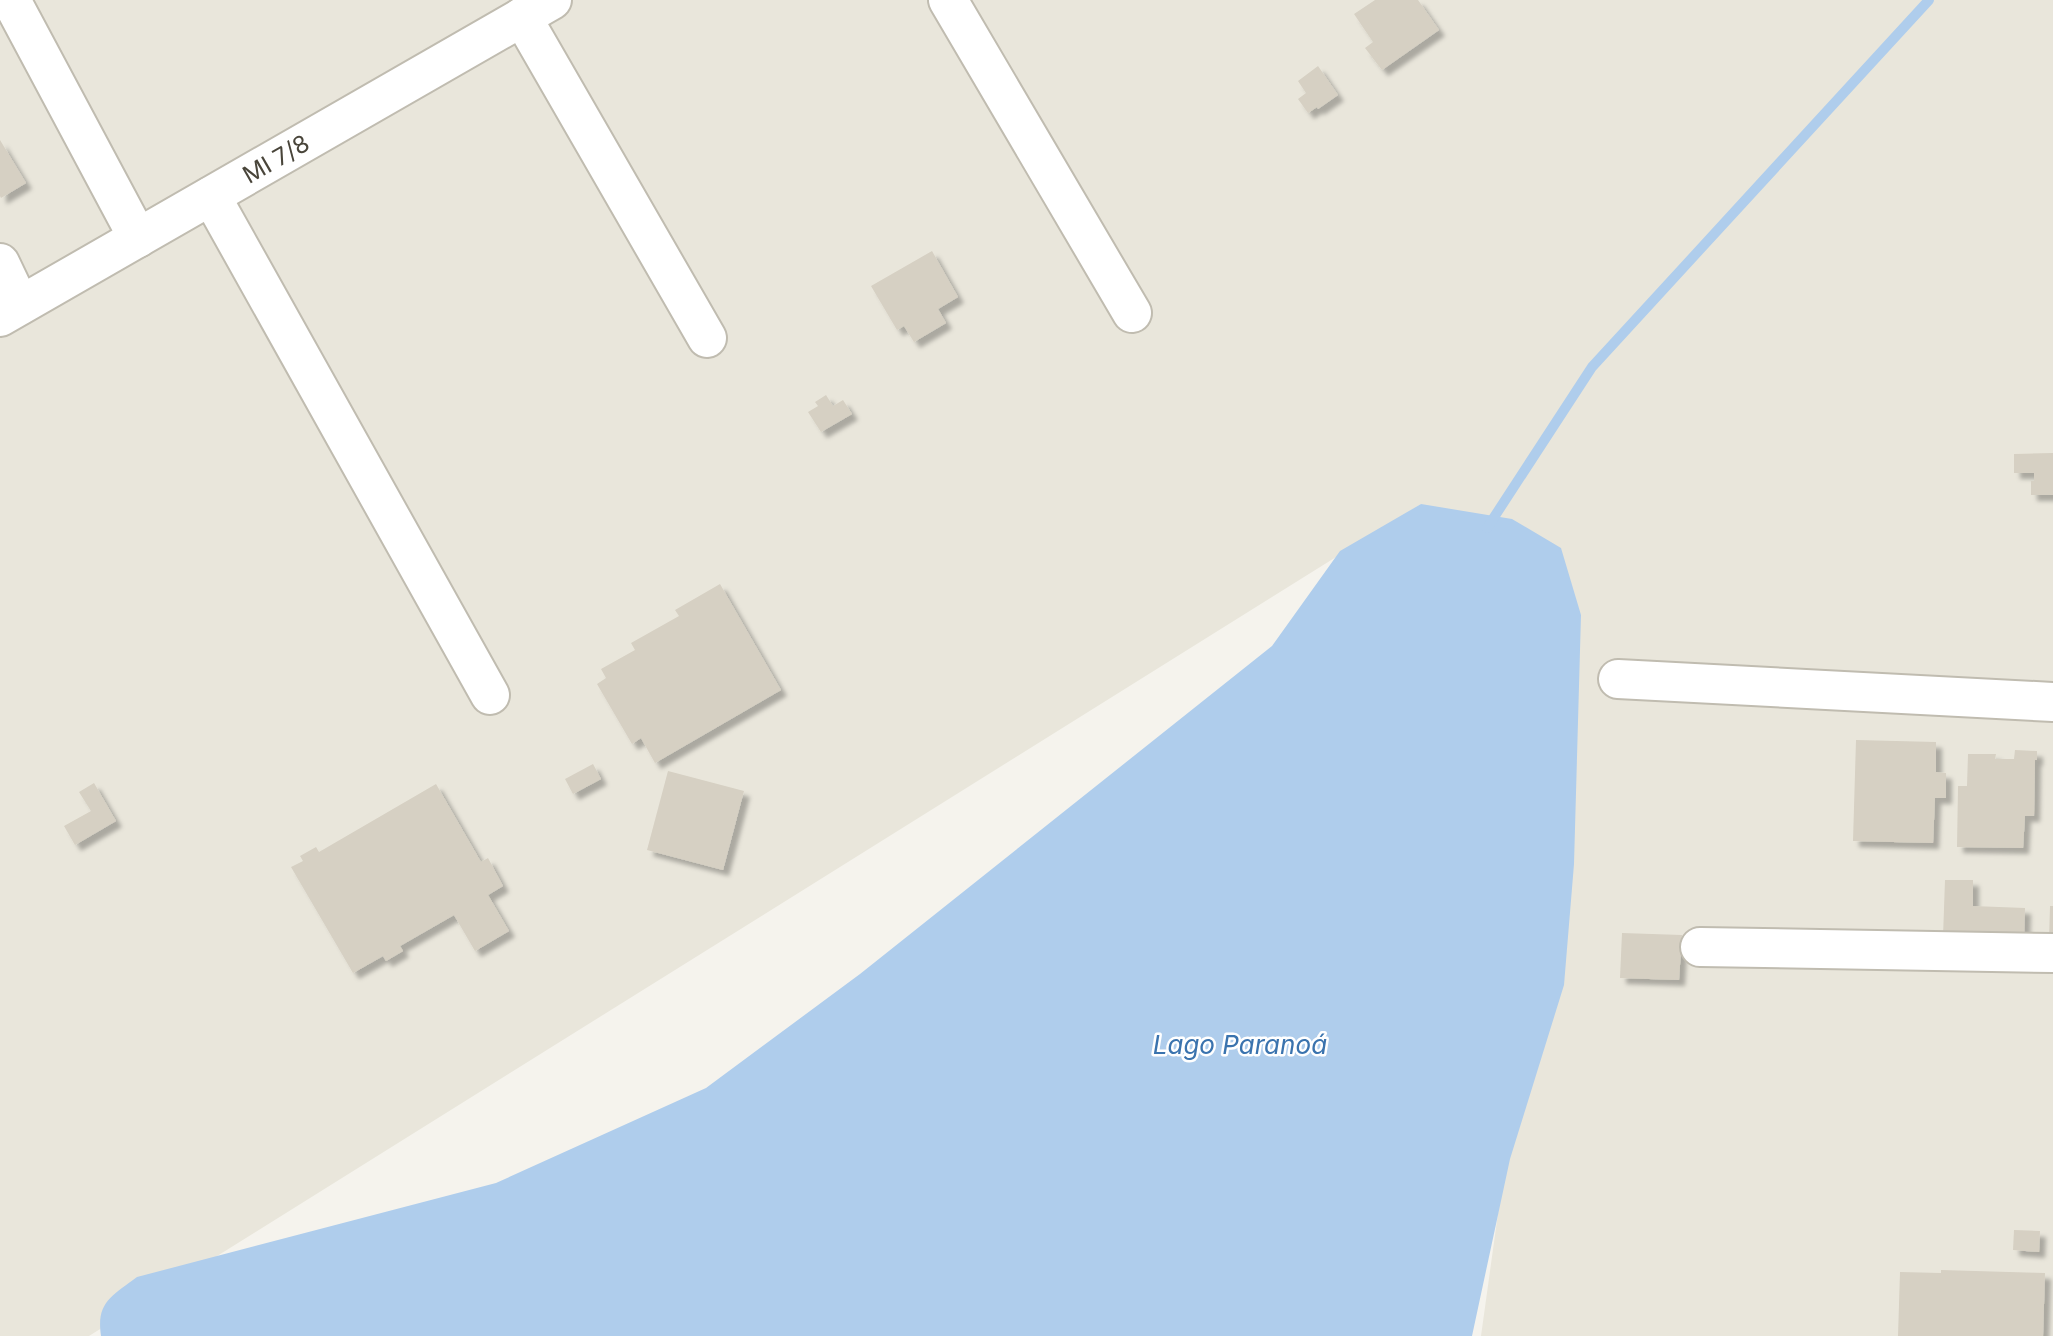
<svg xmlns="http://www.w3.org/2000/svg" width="2053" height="1336" font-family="Inter,sans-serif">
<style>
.residential{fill:#e9e6db}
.water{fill:#afcdec}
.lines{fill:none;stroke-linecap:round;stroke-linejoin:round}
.stream{stroke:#afcdec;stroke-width:10}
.building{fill:#d6d0c3;filter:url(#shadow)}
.minor-casing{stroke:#c0bcb0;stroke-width:42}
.minor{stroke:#fff;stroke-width:38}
.labels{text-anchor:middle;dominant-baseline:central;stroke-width:5;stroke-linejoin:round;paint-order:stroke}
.street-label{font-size:24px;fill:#49453a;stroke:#fff}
.water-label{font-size:26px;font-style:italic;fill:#3a73ae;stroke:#fff}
</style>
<defs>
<filter id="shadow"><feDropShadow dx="6" dy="6" stdDeviation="2" flood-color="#0004"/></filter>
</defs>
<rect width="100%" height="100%" fill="#f5f3ed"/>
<!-- residential -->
<polygon class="residential" points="0,0 2053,0 2053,1336 1481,1336 1581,615 1421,504 89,1336 0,1336"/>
<!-- water -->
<path class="water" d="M1421,504l91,15 49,29 20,67 -7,249 -10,121 -54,174 -38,177h-1371c-5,-34 11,-40 36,-59l359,-94 210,-95 154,-114 412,-328 68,-95z"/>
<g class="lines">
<!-- stream -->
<polyline class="stream" points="1487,528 1592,367 1929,0"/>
</g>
<!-- building -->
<g class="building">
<polygon points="1375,0 1418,0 1439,30 1382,70 1365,48 1373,42 1354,14"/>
<polygon points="1318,66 1338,95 1318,109 1317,107 1308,113 1298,99 1306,93 1298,81"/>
<polygon points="0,140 26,183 1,198 0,196"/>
<polygon points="932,251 958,297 938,309 946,323 914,342 904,326 897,330 871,286"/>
<polygon points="826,395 833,406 843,400 852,414 821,432 808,412 818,406 815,402"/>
<polygon points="2053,453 2053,495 2031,495 2031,481 2034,481 2034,473 2014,473 2014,454"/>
<polygon points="720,584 781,690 655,763 641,738 632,744 597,684 606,678 601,669 635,650 631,643 679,616 675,610"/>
<polygon points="1856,740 1936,742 1936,772 1946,773 1946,798 1935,798 1933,843 1853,841"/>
<polygon points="2015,750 2037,751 2037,760 2035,760 2034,816 2025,816 2023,848 1957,847 1958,786 1967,786 1968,754 1996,754 1995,759 2014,759"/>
<polygon points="593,764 601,779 573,794 565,779"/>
<polygon points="668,771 744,791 723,870 647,850"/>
<polygon points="94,783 116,821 75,845 64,826 91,811 79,792"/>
<polygon points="436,784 481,862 488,858 503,886 488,895 509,931 475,951 454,915 400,946 403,951 386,961 383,956 353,973 291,867 303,861 300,856 316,847 319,852"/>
<polygon points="1945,880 1973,880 1973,906 2025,908 2024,939 1943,937"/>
<polygon points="2050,906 2053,906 2053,940 2049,940"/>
<polygon points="1622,933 1682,935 1679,980 1620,978"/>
<polygon points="2014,1230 2040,1231 2039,1252 2013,1250"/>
<polygon points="1941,1270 2045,1273 2043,1336 1898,1336 1900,1272 1941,1273"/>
</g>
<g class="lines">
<!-- minor casing -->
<g class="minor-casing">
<g id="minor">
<polyline points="11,0 138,238"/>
<polyline points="948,0 1132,313"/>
<polyline points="522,17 707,338"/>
<polyline points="211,196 490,695"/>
<polyline points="0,263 20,305"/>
<polyline points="0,317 552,0"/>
<polyline points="1618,679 2053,702"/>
<polyline points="1700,947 2053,953"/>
</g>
</g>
<!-- minor -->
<use href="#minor" class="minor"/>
</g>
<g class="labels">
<!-- street labels -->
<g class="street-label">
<text transform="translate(276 159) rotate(-30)">MI 7/8</text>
</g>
<!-- water labels -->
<g class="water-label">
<text x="1240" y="1044">Lago Paranoá</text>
</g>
</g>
</svg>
